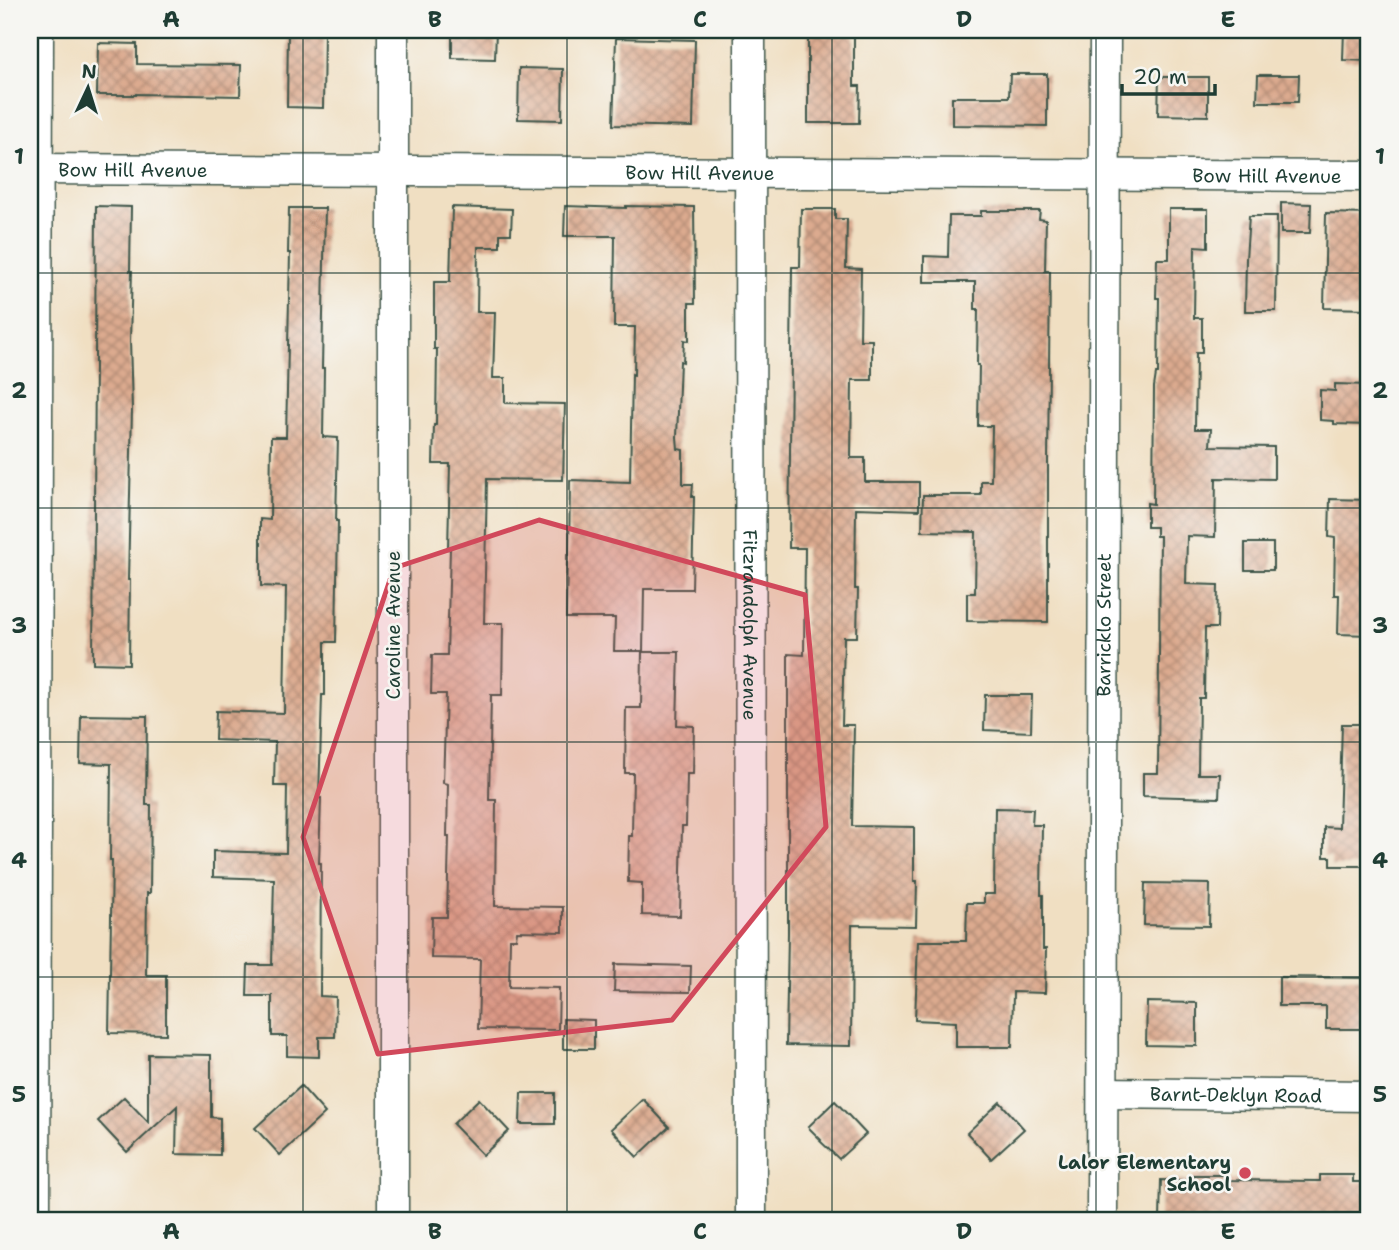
<svg xmlns="http://www.w3.org/2000/svg" width="1399" height="1250" font-family="'Shantell Sans',sans-serif">
<style>
.building{fill:url(#building-cross-hatch)}
.lines{fill:none;stroke-linecap:round;stroke-linejoin:round}
.minor-casing{stroke:#3e5549;stroke-width:33}
.minor{stroke:#fff;stroke-width:30}
.marked{fill:#d1495b;fill-opacity:0.2;stroke:#d1495b;stroke-width:5;stroke-linejoin:round}
.grid{fill:none;stroke:#1f3d34;stroke-width:2;stroke-opacity:0.55}
.poi-dot{fill:#d1495b;stroke:#f6f6f2;stroke-width:2.5}
.labels{text-anchor:middle;dominant-baseline:central;stroke-width:5;stroke-linejoin:round;paint-order:stroke}
.street-label{font-size:19px;fill:#1f3d34;stroke:#f6f6f2}
.poi-label{font-size:19px;font-weight:bold;fill:#1f3d34;stroke:#f6f6f2;text-anchor:end}
.neatline{fill:none;stroke:#1f3d34;stroke-width:2.5}
.grid-label{font-size:23px;text-anchor:middle;font-weight:bold;fill:#1f3d34}
</style>
<defs>
<pattern id="building-cross-hatch" width="8" height="8" patternUnits="userSpaceOnUse" patternTransform="scale(1.75)"><rect width="8" height="8" fill="#dcaa8f"/><path d="M0 0l8 8M0 8l8-8" fill="none" stroke="#b28c76"/></pattern>
</defs>
<rect width="100%" height="100%" fill="#f6f6f2"/>
<filter id="ink" filterUnits="userSpaceOnUse"><feTurbulence type="fractalNoise" baseFrequency=".0143" numOctaves="2"/><feDisplacementMap in="SourceGraphic" scale="14" xChannelSelector="R" yChannelSelector="G"/><feConvolveMatrix kernelMatrix="1 2 1 2 8 2 1 2 1" color-interpolation-filters="sRGB"/></filter>
<filter id="wash" filterUnits="userSpaceOnUse"><feTurbulence type="fractalNoise" baseFrequency=".00686" numOctaves="4" result="noise"/><feDisplacementMap in="SourceGraphic" scale="28" xChannelSelector="R" yChannelSelector="G"/><feGaussianBlur stdDeviation="1.57" result="paint"/><feColorMatrix in="noise" values="0 0 0 0 0 0 0 0 0 0 0 0 0 0 0 0 0 1.4 0 .05"/><feComposite in="paint" operator="in"/></filter>
<g filter="url(#wash)">
<rect width="100%" height="100%" fill="#f0dfc2"/>
<g id="blocks">
<!-- building -->
<g class="building">
<polygon points="288,30 324,30 323,108 287,107"/>
<polygon points="452,30 496,30 495,59 452,58"/>
<polygon points="808,30 854,30 854,86 860,86 859,123 808,123"/>
<polygon points="1344,30 1369,30 1369,61 1343,60"/>
<polygon points="616,38 695,40 693,127 613,125"/>
<polygon points="98,43 137,44 137,64 241,65 240,96 136,94 136,95 97,95"/>
<polygon points="519,68 563,69 562,120 518,119"/>
<polygon points="1010,74 1047,74 1047,126 952,125 952,97 1009,97"/>
<polygon points="1258,75 1299,75 1298,102 1257,102"/>
<polygon points="1159,77 1208,77 1208,116 1158,115"/>
<polygon points="1281,203 1311,204 1310,233 1281,233"/>
<polygon points="96,206 131,207 130,271 132,271 130,340 132,409 128,580 130,580 129,664 93,663"/>
<polygon points="565,206 626,208 626,206 694,207 695,303 689,303 689,341 684,340 683,362 680,361 677,437 678,449 683,450 683,484 693,484 692,497 694,497 692,589 644,589 643,651 614,651 615,618 566,618 567,555 569,555 570,480 630,482 632,374 634,375 635,327 614,327 615,236 564,236"/>
<polygon points="452,207 512,209 511,234 500,234 500,247 478,247 477,312 495,312 493,378 505,378 505,403 565,404 563,480 487,479 484,623 503,623 502,695 491,695 489,800 496,800 495,906 563,907 563,932 517,931 516,939 510,939 509,987 559,988 558,1030 478,1029 480,959 431,958 432,917 447,917 449,836 447,836 448,784 443,783 446,694 431,694 432,655 447,655 450,549 448,549 450,464 433,464 434,425 436,425 437,349 434,349 434,282 450,282"/>
<polygon points="289,208 325,208 322,368 324,368 323,437 338,438 336,521 338,521 336,642 325,642 325,695 322,695 319,798 321,798 319,863 321,863 320,996 336,997 335,1037 319,1037 319,1057 287,1056 287,1036 272,1036 272,996 247,996 248,965 272,965 274,879 213,877 213,851 286,853 287,786 274,786 275,742 215,740 216,711 284,713 286,587 261,586 261,543 260,543 260,519 270,520 271,437 286,437 290,253 288,253"/>
<polygon points="801,209 835,209 835,219 847,219 846,268 861,269 860,340 872,340 872,380 852,380 851,458 865,458 865,482 919,482 919,510 856,508 855,589 858,589 857,637 844,637 842,725 854,725 852,826 914,827 914,881 917,881 916,926 852,925 851,1046 786,1045 788,933 788,654 804,655 805,548 789,548 792,267 800,267"/>
<polygon points="1169,209 1208,209 1208,247 1195,246 1194,318 1202,318 1202,353 1196,353 1195,429 1211,429 1210,446 1274,447 1274,479 1216,478 1215,537 1187,536 1186,584 1218,585 1217,628 1205,628 1204,698 1199,698 1198,774 1220,774 1219,798 1143,796 1143,773 1158,773 1160,536 1156,536 1156,527 1147,527 1147,503 1153,504 1154,387 1156,374 1158,374 1159,298 1156,298 1157,259 1169,259"/>
<polygon points="981,211 1040,211 1039,219 1046,220 1045,271 1050,271 1048,461 1048,622 967,621 967,593 975,593 976,532 922,531 923,495 981,495 981,481 991,481 992,426 978,426 979,365 977,365 978,309 975,309 975,282 924,282 924,256 948,257 949,216 981,216"/>
<polygon points="1326,213 1369,214 1369,309 1324,308"/>
<polygon points="1249,216 1277,216 1276,311 1245,311 1246,259"/>
<polygon points="1335,384 1369,385 1369,425 1334,424 1334,421 1320,420 1320,390 1335,391"/>
<polygon points="1330,499 1369,500 1369,635 1338,634 1339,595 1334,595 1335,538 1329,537"/>
<rect x="1245" y="543" width="28" height="27"/>
<polygon points="642,652 679,652 677,725 694,726 693,774 687,774 686,826 682,826 680,916 642,915 642,883 628,882 629,836 632,836 633,773 625,773 626,708 641,708"/>
<polygon points="985,695 1032,695 1031,732 984,730"/>
<polygon points="81,715 147,716 146,805 151,805 150,893 147,893 146,975 166,975 166,1034 109,1033 112,860 110,860 111,764 80,763"/>
<polygon points="1342,724 1369,724 1369,866 1331,866 1331,857 1324,857 1324,827 1339,828"/>
<polygon points="995,808 1033,809 1032,825 1042,825 1041,895 1043,895 1043,949 1046,949 1045,993 1013,992 1012,1047 956,1047 956,1022 915,1020 918,941 966,941 967,903 984,903 984,894 994,894"/>
<polygon points="1145,883 1210,884 1209,926 1144,925"/>
<polygon points="615,964 691,966 690,992 614,991"/>
<polygon points="1279,977 1369,978 1369,1029 1326,1029 1326,1006 1279,1006"/>
<polygon points="1147,1002 1197,1003 1197,1046 1146,1045"/>
<polygon points="563,1019 594,1020 594,1049 563,1049"/>
<polygon points="148,1054 211,1055 211,1117 220,1118 220,1155 176,1154 177,1106 127,1152 98,1121 124,1097 148,1122"/>
<polygon points="301,1086 325,1113 280,1155 255,1128"/>
<polygon points="521,1093 555,1093 555,1124 520,1124"/>
<polygon points="479,1099 509,1131 483,1155 453,1124"/>
<polygon points="643,1099 669,1127 637,1157 611,1129"/>
<polygon points="835,1101 866,1134 839,1159 820,1141 821,1140 808,1127"/>
<polygon points="1000,1102 1024,1129 991,1159 967,1133"/>
<polygon points="1193,1175 1227,1175 1227,1180 1320,1181 1320,1175 1353,1175 1353,1182 1369,1182 1369,1220 1160,1220 1161,1180 1193,1181"/>
</g>
</g>
</g>
<g filter="url(#ink)">
<use href="#blocks" fill-opacity="0" stroke="#3e5549" stroke-width="2"/>
<g class="lines">
<!-- minor casing -->
<g class="minor-casing">
<g id="minor">
<path id="s1" d="M750,30l1,1190"/>
<path id="s2" d="M30,169l1339,7"/>
<path id="s3" d="M1103,1093l266,3"/>
<polyline points="35,1220 38,30"/>
<polyline points="393,1220 393,30"/>
<path id="s4" d="M1102,1220l3,-1190"/>
</g>
</g>
<!-- minor -->
<use href="#minor" class="minor"/>
</g>
</g>
<!-- marked area -->
<path class="marked" d="M539,520l266,75 21,232 -154,193 -294,34 -75,-217 91,-269z"/>
<!-- grid -->
<path class="grid" d="M303,30v1190M567,30v1190M832,30v1190M1096,30v1190M30,273h1339M30,508h1339M30,742h1339M30,977h1339"/>
<!-- markers -->
<circle class="poi-dot" cx="1245" cy="1173" r="7"/>
<g class="labels">
<!-- street labels -->
<g class="street-label">
<text stroke="none"><textPath href="#s2" startOffset="103">Bow Hill Avenue</textPath></text>
<text stroke="none"><textPath href="#s2" startOffset="670">Bow Hill Avenue</textPath></text>
<text stroke="none"><textPath href="#s2" startOffset="1237">Bow Hill Avenue</textPath></text>
<text transform="translate(393 625) rotate(-90)">Caroline Avenue</text>
<text stroke="none"><textPath href="#s1" startOffset="595">Fitzrandolph Avenue</textPath></text>
<text stroke="none"><textPath href="#s4" startOffset="595">Barricklo Street</textPath></text>
<text stroke="none"><textPath href="#s3" startOffset="133">Barnt-Deklyn Road</textPath></text>
</g>
<!-- poi labels -->
<g class="poi-label">
<text x="1231" y="1162">Lalor Elementary<tspan x="1231" dy="22">School</tspan></text>
</g>
</g>
<!-- margin -->
<rect width="1399" height="1250" fill="none" stroke="#f6f6f2" stroke-width="77"/>
<!-- north arrow -->
<g transform="translate(88 88) rotate(4)" stroke="#f6f6f2" stroke-width="5" paint-order="stroke">
<path d="M0-5L12 26L0 18L-12 26Z" fill="#1f3d34"/>
<text y="-10" font-size="19" font-weight="bold" text-anchor="middle" fill="#1f3d34">N</text>
</g>
<!-- scale -->
<path d="M1122 84v10h93v-10" fill="none" stroke="#1f3d34" stroke-width="3.5"/>
<text x="1133" y="84" font-size="21" fill="#1f3d34" stroke="#f6f6f2" stroke-width="5" paint-order="stroke">20 m</text>
<rect x="38" y="38" width="1322" height="1174" class="neatline"/>
<g class="grid-label">
<text x="171" y="27">A</text>
<text x="435" y="27">B</text>
<text x="700" y="27">C</text>
<text x="964" y="27">D</text>
<text x="1228" y="27">E</text>
<text x="19" y="164">1</text>
<text x="1380" y="164">1</text>
<text x="19" y="398">2</text>
<text x="1380" y="398">2</text>
<text x="19" y="633">3</text>
<text x="1380" y="633">3</text>
<text x="19" y="868">4</text>
<text x="1380" y="868">4</text>
<text x="19" y="1102">5</text>
<text x="1380" y="1102">5</text>
<text x="171" y="1239">A</text>
<text x="435" y="1239">B</text>
<text x="700" y="1239">C</text>
<text x="964" y="1239">D</text>
<text x="1228" y="1239">E</text>
</g>
</svg>
